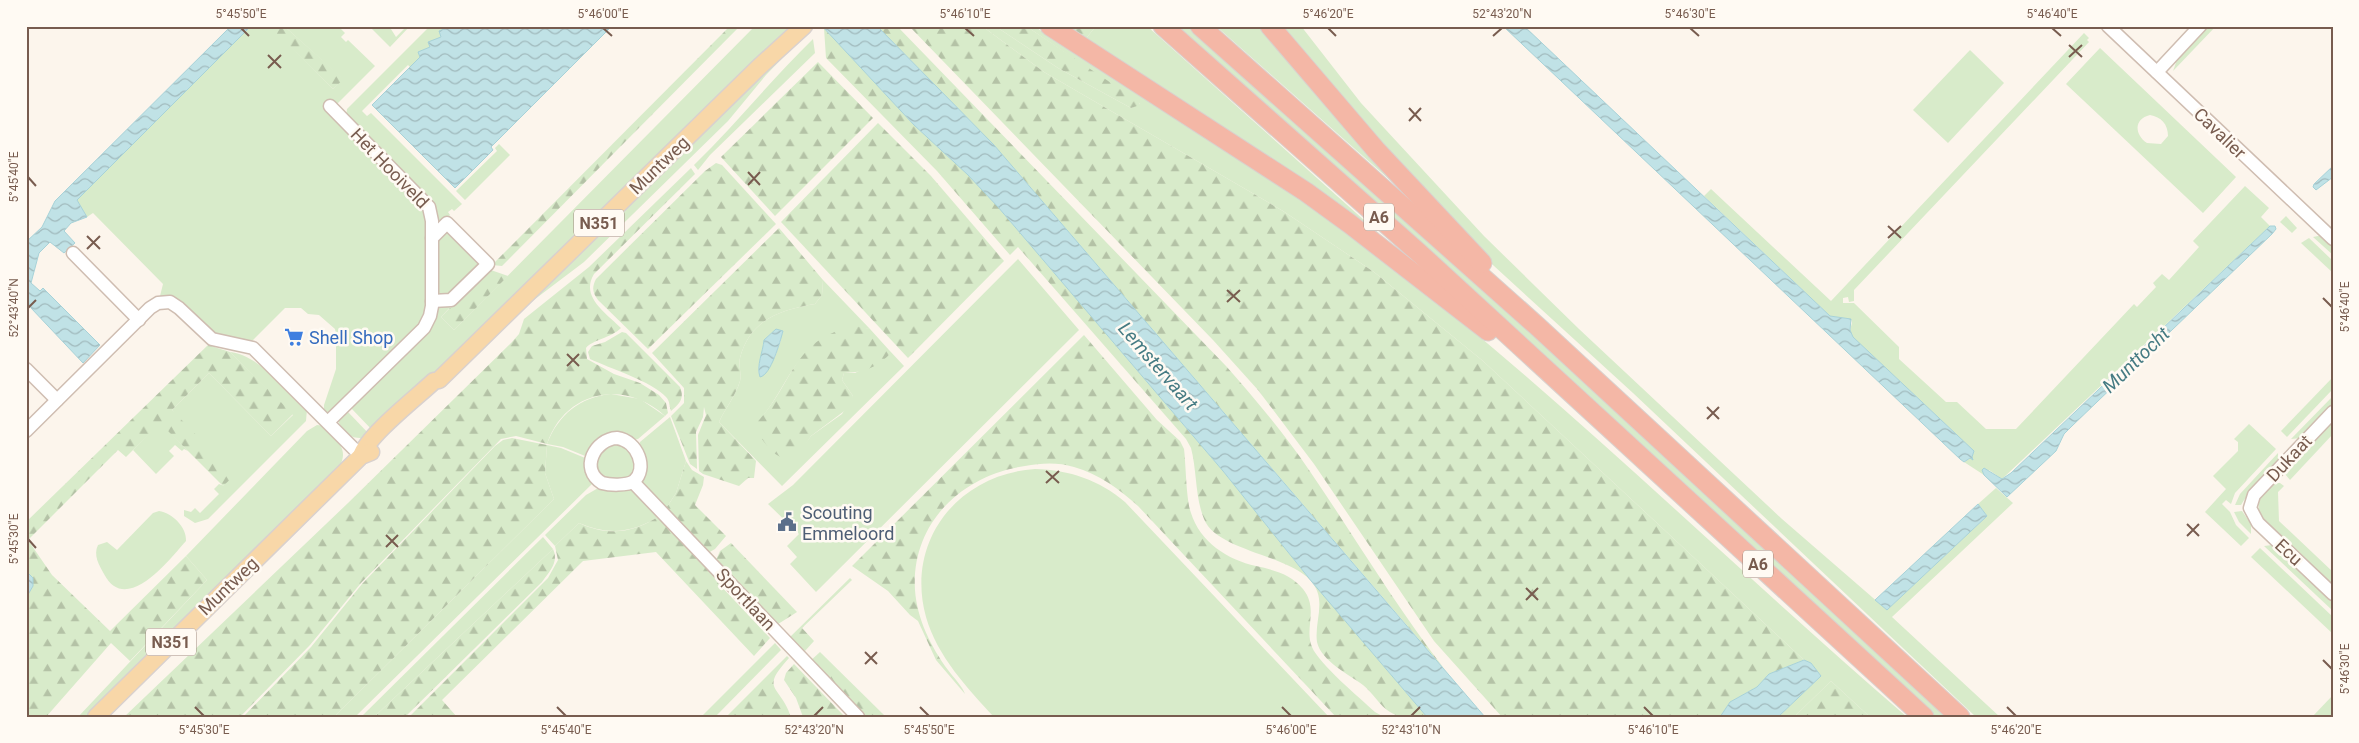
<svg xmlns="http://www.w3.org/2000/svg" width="2359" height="743" font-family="Roboto,sans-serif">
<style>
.grass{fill:#d8ebca;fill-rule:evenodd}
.forest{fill:url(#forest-firs)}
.water{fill:url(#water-waves);stroke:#a7d2d8}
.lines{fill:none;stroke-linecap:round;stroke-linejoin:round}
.minor-casing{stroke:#cfbdb1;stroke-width:15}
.major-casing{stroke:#d9d1ce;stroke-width:19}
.highway-casing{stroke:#d9d1ce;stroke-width:21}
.minor{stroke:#fff;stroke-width:12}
.major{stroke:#f8d7a8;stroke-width:16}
.highway{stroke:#f4b7a6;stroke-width:19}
.ticks{fill:none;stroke:#785c4f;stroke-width:2}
.labels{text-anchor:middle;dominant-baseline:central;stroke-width:5;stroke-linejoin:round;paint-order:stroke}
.shield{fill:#fffaf3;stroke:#a08b80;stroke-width:1}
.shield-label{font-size:16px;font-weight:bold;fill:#785c4f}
.street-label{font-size:18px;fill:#785c4f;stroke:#fffaf3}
.shop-label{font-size:18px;fill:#366cbe;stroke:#fffaf3;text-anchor:start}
.service-label{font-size:18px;fill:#4e5e75;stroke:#fffaf3;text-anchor:start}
.water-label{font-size:19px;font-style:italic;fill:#457b83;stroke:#fffaf3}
.neatline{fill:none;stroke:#785c4f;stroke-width:2}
.ticks-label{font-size:12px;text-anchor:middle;fill:#785c4f}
</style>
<defs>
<pattern id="forest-firs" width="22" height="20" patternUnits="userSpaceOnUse" patternTransform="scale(1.25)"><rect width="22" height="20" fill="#d8ebca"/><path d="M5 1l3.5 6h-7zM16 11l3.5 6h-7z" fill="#b4c2a6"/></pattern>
<pattern id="water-waves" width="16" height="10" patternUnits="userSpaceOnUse" patternTransform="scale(1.25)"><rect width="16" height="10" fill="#c0e2e6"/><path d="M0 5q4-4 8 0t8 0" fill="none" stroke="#a1babd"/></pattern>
</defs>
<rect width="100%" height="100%" fill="#fcf5ec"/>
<!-- grass -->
<g class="grass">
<polygon points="251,26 273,26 272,28 333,89 343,79 284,26 338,26 345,33 341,37 346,42 348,40 375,66 335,106 426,210 428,306 425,320 328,414 324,409 324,405 336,369 336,334 335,329 319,315 308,314 301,308 285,308 251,342 221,338 172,298 160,296 163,284 93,213 87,217 77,200"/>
<polygon points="369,26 389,26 396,37 407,26 410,26 390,47"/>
<polygon points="430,26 451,26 439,31 441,36 410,67 408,65 362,111 367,116 371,113 462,204 454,211 452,209 448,212 450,215 441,224 437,223 346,117 347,109"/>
<polygon points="755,26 792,26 375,433 351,408 436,307 454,303 441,317 454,330"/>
<path d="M982,26h13l63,42 73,40 9,-4 -114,-78h8c119,82 245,151 359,240 179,141 341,302 514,451h-37l-39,-36 -37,36h-16l43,-41 -10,-13 -7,-3 -321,-299 -109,-89 -91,-61 -239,-139z"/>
<polygon points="1096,26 1147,26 1450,297 1084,41"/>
<path d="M1172,26h18c258,226 509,459 761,691h-18z"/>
<polygon points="1216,26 1264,26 1443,227"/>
<polygon points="1276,26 1301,26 1361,103 1484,236 1579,329 1782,519 1887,610 1987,516 1978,504 1996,488 2013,503 1892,617 2000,717 1976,717 1633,393 1482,255"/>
<polygon points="2207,26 2216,26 2173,71 2178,57"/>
<polygon points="2084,33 2089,38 2087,40 2089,42 1854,290 1854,301 1849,302 1848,297 1843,298 1843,303 1854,303 1899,347 1899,359 1946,402 1957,402 1986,429 2016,429 2134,304 2137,307 2156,287 2153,283 2162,274 2169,280 2199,247 2193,241 2245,186 2269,208 2261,217 2270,226 2002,479 1989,470 1984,472 1984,475 1964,462 1972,457 1974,451 1853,337 1850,330 1852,323 1851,319 1830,316 1704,196 1711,189 1831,301"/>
<path d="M813,39l2,14 -105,102 -12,15 -4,-5c41,-40 77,-85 119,-126z"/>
<polygon points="798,42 766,75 728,121 584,262 514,315 753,82"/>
<path d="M2100,48l136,129 -33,36 -137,-129zM2150,115c11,2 18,9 18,21l-7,8 -14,-1c-12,-8 -14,-24 3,-28z"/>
<polygon points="1970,50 2004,83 1948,143 1913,110"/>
<polygon points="499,144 510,155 465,200 456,191 497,151 495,148"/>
<polygon points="2286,216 2297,228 2292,233 2280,222"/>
<polygon points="447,228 479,263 449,298 437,298 436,243"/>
<polygon points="2318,236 2322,236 2333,246 2333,255 2313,237"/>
<polygon points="2309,238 2333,261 2333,273 2301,243"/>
<polygon points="1018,259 1079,330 816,592 790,564 797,557 787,546 799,534 768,504 793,485"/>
<path d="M823,280l47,49c-14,-2 -21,0 -34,5 -46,17 -50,60 -82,92l51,18 6,-8 31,-22 11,-18 -11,-16 2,-7h11l34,-18v-5l15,16 -122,120 -63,-64c6,-13 17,-27 21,-41 2,-7 -2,-15 0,-23 10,-38 39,-48 75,-54l7,-9zM776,329l5,11 -6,17 -16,17c-2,-12 5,-22 5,-34z"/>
<path d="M230,352c29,3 55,38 75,58l2,-1 -1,12 -98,98 -13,4 -11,-7v-6l7,2 4,-4 5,5 19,-19 -5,-5 5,-5 5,2 -52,-76 37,-37 62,63 22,-21z"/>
<polygon points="2333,377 2333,389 2287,437 2281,431"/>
<path d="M611,394l29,5 25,17 -27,23 -5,1 -14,-4 -29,22 -27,-11 -16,-3c11,-29 33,-47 64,-50z"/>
<polygon points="2333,396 2333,405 2302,438 2291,439"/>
<path d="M346,412h2l23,24c-13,5 -26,1 -32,-13v-4z"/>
<polygon points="670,417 686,461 676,493 665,510 641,483 638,448 640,442"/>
<polygon points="2333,419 2333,434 2290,480 2285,474 2286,469"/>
<polygon points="160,422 188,451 184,449 182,451 175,445 169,451 174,456 156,474 133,450"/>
<polygon points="2249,424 2276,449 2235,493 2231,504 2226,500 2222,504 2230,512 2236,525 2249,538 2241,546 2205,512 2226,489 2213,476 2238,451 2238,442 2234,439"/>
<path d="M317,425c6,0 9,3 13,8 12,12 18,20 8,36l-247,248h-13l129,-137 -21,-24 121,-125z"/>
<polygon points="626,442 637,466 631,479 607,482 594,469 600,447"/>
<polygon points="547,445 561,448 590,460 593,481 592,484 355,717 334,717 554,499 545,473"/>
<polygon points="2278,453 2278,463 2244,500 2241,505 2235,505 2240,494"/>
<path d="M1035,469c35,1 64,11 90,33l204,215h-335c-26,-28 -57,-61 -68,-100 -21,-76 32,-143 109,-148z"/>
<path d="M2273,483h7l4,3 -6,6 1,29 54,51v15l-71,-67c-8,-17 -1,-25 11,-37z"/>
<path d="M600,487h31l31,27c-27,19 -53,22 -83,9l-24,23 -10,-11 41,-40z"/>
<path d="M159,511c13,2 28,16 27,30 -17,19 -60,75 -82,33 -5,-9 -11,-19 -6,-29l9,-3 10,8 36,-37z"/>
<polygon points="2242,511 2251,524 2251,534 2239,522 2234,512"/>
<polygon points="543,537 553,549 374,717 361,717"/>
<polygon points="2272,545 2277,548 2333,600 2333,611 2264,546"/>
<polygon points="2260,548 2333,617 2333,634 2251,557"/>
<polygon points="775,643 781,650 715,717 701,717"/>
<polygon points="2333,695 2333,717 2312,717"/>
</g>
<!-- forest -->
<g class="forest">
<polygon points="273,26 284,26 344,79 333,89 271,28"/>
<polygon points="730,26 740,26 502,266 492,265"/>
<path d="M877,26h20l329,340c29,33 58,67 83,104 46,67 87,137 137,201l-452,-526z"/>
<polygon points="909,26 982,26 1044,72 1283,211 1374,272 1483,361 1804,660 1769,674 1757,687 1730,702 1720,717 1502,717 1434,641 1314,464 1258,390 1213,340"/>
<polygon points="995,26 1026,26 1138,101 1140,105 1131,108 1058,68"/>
<polygon points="1062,26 1096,26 1084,41"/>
<path d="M824,28l90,97 54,50 30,32 225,264 89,111 115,135c-12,0 -26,2 -37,-5 -10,-6 -17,-19 -27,-27 -13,-10 -42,-24 -46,-43 -3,-21 11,-43 -7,-62 -23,-25 -94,-30 -106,-61 -9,-22 -7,-48 -13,-71l-5,-9 -168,-192 -8,8 -73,-84 -111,-113z"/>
<polygon points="818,62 873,118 775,216 721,157"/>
<polygon points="878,123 931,176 1004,261 908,358 781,222"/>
<path d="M716,163l6,2 54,59 -128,125 -50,-49c-6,-8 -6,-13 -2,-21l109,-108z"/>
<path d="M691,168l4,6 -101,100c-14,23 12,39 27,54 -10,10 -29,12 -35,20l1,11 27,15 26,9 19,12 7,8 2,10 -3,3c-40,-37 -100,-26 -118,28l-31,-8 -15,3 -140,144 -51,62 -70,72h-116l224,-214 164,-161 7,-8 5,-15 65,-52z"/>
<path d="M779,228l44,52 -1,15 -7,9c-36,6 -65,16 -75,54 -2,7 2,16 0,23 -4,14 -15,28 -21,41l37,39 -2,17h-6l-9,8 -36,-12 -4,-3 -1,-36 8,-20 -2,-8 -1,10 -7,15 1,37 -7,-5 -19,-48 13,-13v-15l-32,-35z"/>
<polygon points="488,269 508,276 454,330 441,317"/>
<path d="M856,326l14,3 19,21v5c-15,14 -25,17 -45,18l-2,7 11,16 -2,10 -40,30 -13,20 -16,2 -10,-6 -18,-23v-4c40,-38 36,-87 102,-99z"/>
<path d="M622,332l4,1 54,54c5,12 -1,17 -9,24 -2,-5 -1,-10 -5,-14 -13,-15 -57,-29 -76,-38l-2,-7 4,-6 13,-4z"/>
<path d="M1084,335l73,85 23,21 4,8c2,16 2,50 7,64 9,29 37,47 65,53 18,4 35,8 47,23 16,20 1,39 9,58 7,17 48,51 63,65l9,5h-48l-198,-211c-19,-17 -39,-32 -64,-39 -16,-5 -33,-4 -49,-1 -63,9 -114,57 -110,124 2,29 16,57 33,80 5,7 15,17 17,24l-29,-34 -18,-39 -8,-6 -22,-24 -36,-25z"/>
<polygon points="208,345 230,352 293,414 271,436 209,373 172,410 235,475 223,486 160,423 126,457 118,450 28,540 52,575 110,631 186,556 207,580 130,661 111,643 46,717 26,717 26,598 33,586 33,578 26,571 26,522"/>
<polygon points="512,438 547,445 545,473 554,499 334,717 243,717 311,647 362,584 495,446 503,440"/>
<polygon points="686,461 692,470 704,477 703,485 695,505 726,536 715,549 708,553 665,510 676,493"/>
<path d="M662,514l46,54 10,15 52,55 -16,18 -98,-104 -73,9 -141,139 15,17h-48l139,-139 10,-18 -3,-14 24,-23c30,14 56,10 83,-9z"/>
<polygon points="731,543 797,612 775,626 716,560 720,551"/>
<path d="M553,549c6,13 -3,22 -11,33l-137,135h-31z"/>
<polygon points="850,578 852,580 802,628 814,641 805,651 803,650 790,637"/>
<polygon points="820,652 884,715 882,717 861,717 808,663"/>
<path d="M787,656l2,2c-30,33 -9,26 2,59h-65z"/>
<polygon points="794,664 845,717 803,717 796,698 784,680 786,673"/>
<polygon points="1831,681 1870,717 1794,717"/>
</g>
<!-- water -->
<g class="water">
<polygon points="231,26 251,26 77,200 87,217 71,223 64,231 75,243 64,253 50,242 39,253 31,283 40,291 43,288 100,345 83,363 31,308 26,298 26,242 42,227 55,201"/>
<polygon points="451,26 612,26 491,147 493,150 455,188 372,105 420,57 418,52 430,47 428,42 441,37 439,31"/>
<polygon points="822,26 877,26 994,145 1485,717 1427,717 1312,582 1223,471 998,207 968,175 914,125"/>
<polygon points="1503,26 1524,26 1830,316 1851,319 1850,330 1853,337 1974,451 1972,457 1973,460 1970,458 1964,462 1960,459"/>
<polygon points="2333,166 2333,177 2316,190 2313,187 2314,184"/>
<polygon points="2270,226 2275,226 2276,229 2272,234 2072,426 2064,434 2056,451 2007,497 1984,475 1982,470 1984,468 2002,479 2011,473"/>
<path d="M776,329l7,2c-3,11 -12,44 -23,46 -4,-11 3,-25 4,-37z"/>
<polygon points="1978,504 1987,516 1887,610 1875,600"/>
<polygon points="26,571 33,578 33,586 26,598"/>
<polygon points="1804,660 1811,663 1821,676 1778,717 1720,717 1730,702 1757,687 1769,674"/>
</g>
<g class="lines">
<!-- minor casing -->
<g class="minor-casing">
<g id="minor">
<polyline points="2108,26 2333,239"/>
<polyline points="2157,72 2200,26"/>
<polyline points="73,253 139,320"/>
<polyline points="432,301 451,300 488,264 447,223 432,238"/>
<polyline points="26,369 57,400"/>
<polyline points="2333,412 2254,495 2250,508 2258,523 2333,594"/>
<polyline points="328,422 424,328 430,316 432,306 432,221 429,207 330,106"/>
<polyline points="26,431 150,308 158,303 170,302 179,308 212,339 253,348 361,456"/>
<path d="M617,438c21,3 31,31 17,43 -7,5 -25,4 -32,2 -23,-14 -7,-44 15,-45z"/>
<polyline points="633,482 858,717"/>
</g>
</g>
<!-- major casing -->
<g class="major-casing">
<g id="major">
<path d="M361,456c7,-21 55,-58 73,-75l5,-1 320,-313 45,-41"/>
<polyline points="96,717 361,456 371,452"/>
</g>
</g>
<!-- highway casing -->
<g class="highway-casing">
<g id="highway">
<polyline points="1050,26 1306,192 1350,224 1488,331"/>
<polyline points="1163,26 1418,252 1924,717"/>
<polyline points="1200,26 1537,326 1960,717"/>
<polyline points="1270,26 1376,150 1482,263"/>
</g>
</g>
<!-- minor -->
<use href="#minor" class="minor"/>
<!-- major -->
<use href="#major" class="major"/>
<!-- highway -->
<use href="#highway" class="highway"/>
</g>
<!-- ticks -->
<path class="ticks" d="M241,28l8,8M603,28l9,8M965,28l9,8M1328,28l8,8M1690,28l9,8M2052,28l9,8M1493,36l9,-8M2069,45l13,12M268,55l13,13M2069,57l13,-12M268,68l13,-13M1409,108l12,13M1409,121l12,-13M748,172l12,13M28,177l8,9M748,185l12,-13M1888,226l13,12M87,236l13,13M1888,238l13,-12M87,249l13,-13M1227,290l13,12M2323,298l9,9M1227,302l13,-12M28,308l8,-8M567,354l12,12M567,366l12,-12M1707,407l12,12M1707,419l12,-12M1046,471l13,12M1046,483l13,-12M2187,524l12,12M386,535l12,12M2187,536l12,-12M28,539l8,9M386,547l12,-12M1526,588l12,12M1526,600l12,-12M865,652l12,12M2323,660l9,9M865,664l12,-12M195,707l9,9M557,707l9,9M920,707l9,9M1282,707l9,9M1644,707l9,9M2007,707l9,9M814,716l9,-9M1411,716l9,-9"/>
<!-- icons -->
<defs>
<g id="supermarket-bare" transform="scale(1.5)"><path d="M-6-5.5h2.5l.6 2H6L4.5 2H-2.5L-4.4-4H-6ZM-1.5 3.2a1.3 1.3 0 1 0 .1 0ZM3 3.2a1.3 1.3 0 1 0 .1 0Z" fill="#3f7fe0" stroke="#fffaf3" stroke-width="2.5" paint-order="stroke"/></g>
<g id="civic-bare" transform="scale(1.5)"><path d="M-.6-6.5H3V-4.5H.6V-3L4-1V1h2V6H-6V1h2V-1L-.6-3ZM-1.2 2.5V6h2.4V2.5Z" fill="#5c6f8a" stroke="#fffaf3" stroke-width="2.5" paint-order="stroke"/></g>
</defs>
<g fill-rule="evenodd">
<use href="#supermarket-bare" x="294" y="337"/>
<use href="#civic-bare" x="787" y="522"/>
</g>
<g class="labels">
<!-- shield labels -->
<g class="shield">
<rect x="1364" y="203.5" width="30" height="27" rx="4"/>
<rect x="574" y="209.5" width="50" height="27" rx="4"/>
<rect x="1743" y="550.5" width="30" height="27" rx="4"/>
<rect x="146" y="628.5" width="50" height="27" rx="4"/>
</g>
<g class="shield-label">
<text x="1379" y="217">A6</text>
<text x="599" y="223">N351</text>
<text x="1758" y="564">A6</text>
<text x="171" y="642">N351</text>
</g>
<!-- street labels -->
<g class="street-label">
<text transform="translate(2220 133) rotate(44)">Cavalier</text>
<text transform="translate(659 165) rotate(-44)">Muntweg</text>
<text transform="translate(390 168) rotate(46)">Het Hooiveld</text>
<text transform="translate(2289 458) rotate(-47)">Dukaat</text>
<text transform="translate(2289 552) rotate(43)">Ecu</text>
<text transform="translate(228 586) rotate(-44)">Muntweg</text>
<text transform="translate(746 599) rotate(47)">Sportlaan</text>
</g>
<!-- shop labels -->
<g class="shop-label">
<text x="309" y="337">Shell Shop</text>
</g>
<!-- service labels -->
<g class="service-label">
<text x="802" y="512">Scouting<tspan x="802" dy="21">Emmeloord</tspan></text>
</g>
<!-- water labels -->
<g class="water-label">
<text transform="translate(2136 360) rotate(-44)">Munttocht</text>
<text transform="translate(1158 366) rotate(49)">Lemstervaart</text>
</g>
</g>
<!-- border -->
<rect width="2359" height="743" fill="none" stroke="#fffaf3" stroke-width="55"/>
<rect x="28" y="28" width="2304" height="688" class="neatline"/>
<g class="ticks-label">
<text x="241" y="18">5°45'50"E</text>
<text x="603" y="18">5°46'00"E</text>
<text x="965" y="18">5°46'10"E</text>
<text x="1328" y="18">5°46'20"E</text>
<text x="1502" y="18">52°43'20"N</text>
<text x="1690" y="18">5°46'30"E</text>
<text x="2052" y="18">5°46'40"E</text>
<text transform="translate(14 177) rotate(-90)" y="4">5°45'40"E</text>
<text transform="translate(2345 307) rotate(-90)" y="4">5°46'40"E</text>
<text transform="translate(14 308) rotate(-90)" y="4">52°43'40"N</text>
<text transform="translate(14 539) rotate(-90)" y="4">5°45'30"E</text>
<text transform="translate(2345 669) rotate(-90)" y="4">5°46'30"E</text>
<text x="204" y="734">5°45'30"E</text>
<text x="566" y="734">5°45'40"E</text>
<text x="814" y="734">52°43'20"N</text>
<text x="929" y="734">5°45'50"E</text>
<text x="1291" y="734">5°46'00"E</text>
<text x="1411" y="734">52°43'10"N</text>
<text x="1653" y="734">5°46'10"E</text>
<text x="2016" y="734">5°46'20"E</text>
</g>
</svg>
